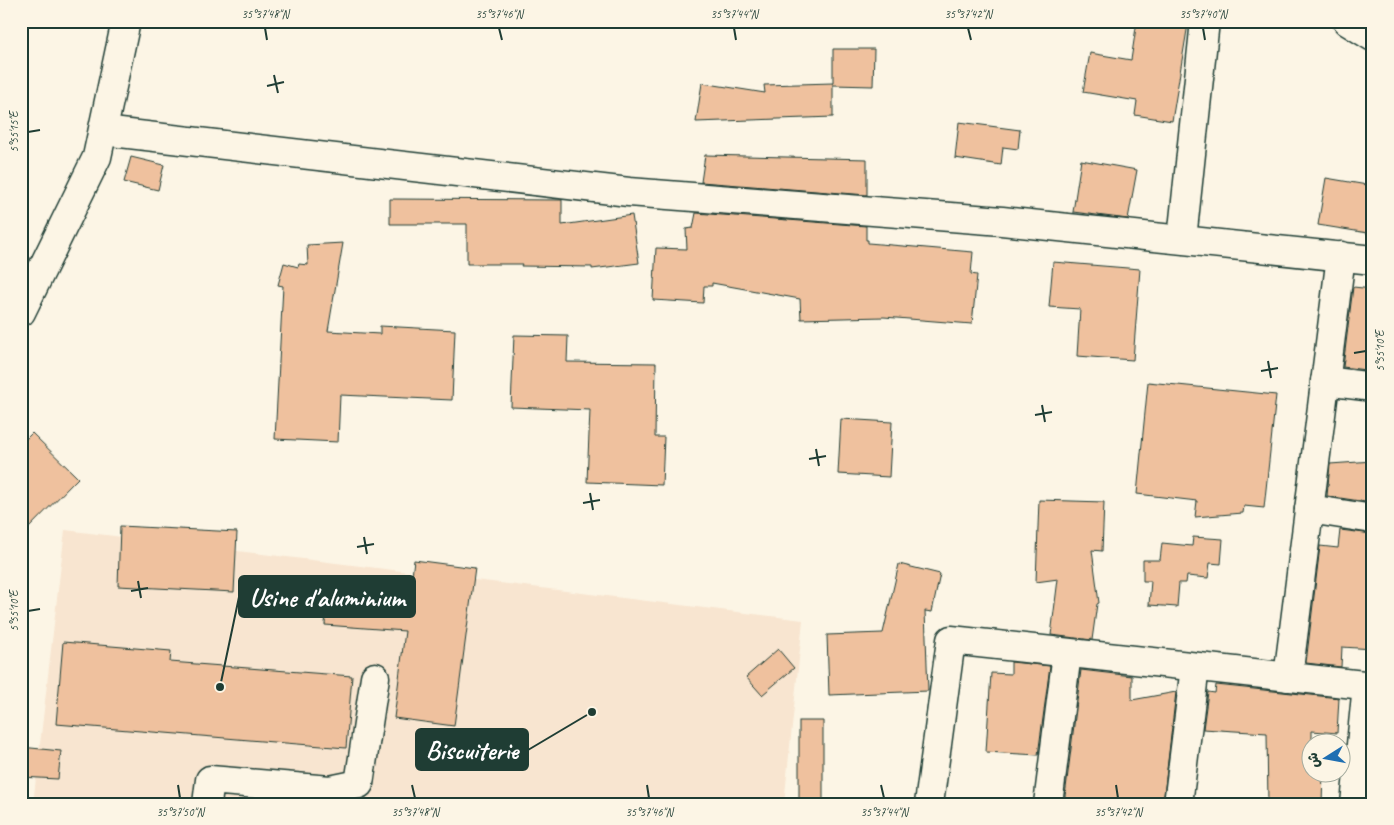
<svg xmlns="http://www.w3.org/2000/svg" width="1394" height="825" font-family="Caveat,'Playpen Sans Arabic',sans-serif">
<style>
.built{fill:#f8e5d0}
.building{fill:#efc19e;stroke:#1f3d34}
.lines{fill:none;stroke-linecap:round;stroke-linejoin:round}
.minor-casing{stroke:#1f3d34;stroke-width:31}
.minor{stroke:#fcf5e5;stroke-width:28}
.ticks{fill:none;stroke:#1f3d34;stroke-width:2}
.leader{fill:none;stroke:#1f3d34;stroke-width:2}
.callout-dot{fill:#1f3d34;stroke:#fcf5e5;stroke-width:2}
.callout{fill:#1f3d34;stroke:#1f3d34;stroke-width:2}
.callout-label{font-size:26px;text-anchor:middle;font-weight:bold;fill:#fff}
.neatline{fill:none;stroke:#1f3d34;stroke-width:2}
.ticks-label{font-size:12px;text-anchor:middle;fill:#1f3d34}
</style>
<rect width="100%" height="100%" fill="#fcf5e5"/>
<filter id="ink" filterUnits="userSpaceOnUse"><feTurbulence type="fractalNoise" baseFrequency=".02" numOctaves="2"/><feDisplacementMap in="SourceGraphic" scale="10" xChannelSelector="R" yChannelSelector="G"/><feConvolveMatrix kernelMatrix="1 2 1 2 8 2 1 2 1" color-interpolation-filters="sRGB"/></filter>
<g filter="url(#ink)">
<!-- built -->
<polygon class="built" points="65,530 803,620 784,804 33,804"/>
<!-- building -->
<g class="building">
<polygon points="1137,21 1173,21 1188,24 1172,121 1135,115 1137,101 1083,92 1090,53 1131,60"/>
<polygon points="833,49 874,49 873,86 833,85"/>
<polygon points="702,83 765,93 764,85 833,83 833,117 696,122"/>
<polygon points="959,122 1020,130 1018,149 1003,147 1001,165 955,158"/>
<polygon points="705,155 867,159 867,195 701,182"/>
<polygon points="131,157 164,165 158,190 124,182"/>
<polygon points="1081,160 1137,170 1128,219 1073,212"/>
<polygon points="1326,178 1373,186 1373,206 1368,233 1318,225"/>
<polygon points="390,199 562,200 562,225 632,215 639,263 592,269 592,267 521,266 522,264 467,264 467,224 390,224"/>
<polygon points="696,213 866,226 866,240 868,240 868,243 973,252 971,274 977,275 972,324 884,317 801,319 800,299 712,283 712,286 704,286 703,303 653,300 656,248 687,249 686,229 693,228"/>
<polygon points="343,243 328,331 380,334 380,326 455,330 452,400 340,395 338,442 275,439 283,286 278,285 284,263 298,267 299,264 308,265 307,245"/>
<polygon points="1053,262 1140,269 1133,360 1077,356 1080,309 1049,307"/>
<polygon points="1353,287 1373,289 1373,371 1343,367"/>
<polygon points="514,335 568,336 567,362 656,363 655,437 664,437 662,485 587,482 590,410 511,407"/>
<polygon points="1148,382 1276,395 1264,508 1244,506 1243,513 1195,517 1197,501 1137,494"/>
<polygon points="841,419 892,422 889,477 838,474"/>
<polygon points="32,433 78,478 21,536 21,444"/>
<polygon points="1373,461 1373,503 1327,496 1330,464"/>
<polygon points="1039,500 1104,502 1102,551 1092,550 1099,603 1097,604 1092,640 1051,635 1058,579 1036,582"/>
<polygon points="120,526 237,532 234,592 118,586"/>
<polygon points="1340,530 1373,534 1373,649 1342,647 1341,667 1306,663 1320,546 1338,548"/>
<polygon points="1193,537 1223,539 1221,564 1210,563 1208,578 1187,576 1186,583 1179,583 1177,607 1149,605 1151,581 1143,581 1143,560 1160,560 1162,543 1192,546"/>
<polygon points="414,560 475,568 454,726 394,718 405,631 325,625 327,594 409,600"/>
<polygon points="899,564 940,574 932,612 925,611 928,691 829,695 827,635 883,633"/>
<polygon points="63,642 171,651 170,662 352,676 346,748 56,724"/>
<polygon points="778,649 794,668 762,695 746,677"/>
<polygon points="1011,662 1050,666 1038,755 986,752 991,673 1011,674"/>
<polygon points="1081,670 1132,676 1132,700 1176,692 1163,804 1064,804"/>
<polygon points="1216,685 1339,698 1337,733 1312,731 1312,772 1323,772 1322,804 1268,804 1267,733 1203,729 1208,692 1215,693"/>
<rect x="799" y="721" width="24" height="83"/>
<polygon points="21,747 61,751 58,779 21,777"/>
</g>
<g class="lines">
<!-- minor casing -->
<g class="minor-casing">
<g id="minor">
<polyline points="1347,21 1373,37"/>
<polyline points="103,131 629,192 1002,221 1373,260"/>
<polyline points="1182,239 1205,21"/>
<polyline points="21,312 97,157 126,21"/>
<polyline points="1325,381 1373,387"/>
<polyline points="1309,509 1373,519"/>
<polyline points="1288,677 1341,256"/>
<polyline points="207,804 210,780 330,790 359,784 375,677"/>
<polyline points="929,804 951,640 1373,686"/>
<polyline points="1048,804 1067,653"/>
<polyline points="1178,804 1195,667"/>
<polyline points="1355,804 1367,685"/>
</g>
</g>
<!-- minor -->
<use href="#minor" class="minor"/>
</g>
</g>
<!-- ticks -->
<path class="ticks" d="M265,28l2,12M499,28l3,12M734,28l2,12M968,28l3,12M1203,28l2,12M274,75l4,18M267,86l17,-4M28,132l12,-2M1354,353l12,-2M1268,361l3,17M1261,371l17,-3M1042,405l3,17M1035,415l17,-3M816,449l3,17M809,459l17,-3M590,493l3,17M583,503l17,-3M364,537l3,17M357,547l17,-3M138,581l3,17M131,591l17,-3M28,611l12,-2M178,785l2,13M412,785l3,13M647,785l2,13M881,785l3,13M1116,785l2,13"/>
<!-- callouts -->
<path class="leader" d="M220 687L239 597M592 712L528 750"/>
<g class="callout-dot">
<circle cx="220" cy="687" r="5"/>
<circle cx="592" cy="712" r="5"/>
</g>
<g class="callout">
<rect x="239" y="576" width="176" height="41" rx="5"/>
<rect x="416" y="729" width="112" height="41" rx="5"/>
</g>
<g class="callout-label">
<text x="327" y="606">Usine d'aluminium</text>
<text x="472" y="759">Biscuiterie</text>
</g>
<!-- margin -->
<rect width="1394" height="825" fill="none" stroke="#fcf5e5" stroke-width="55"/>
<!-- north arrow -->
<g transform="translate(1326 758) rotate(259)"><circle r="24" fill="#fcf5e5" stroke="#a4ab9e"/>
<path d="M0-4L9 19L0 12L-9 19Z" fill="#1f6fb2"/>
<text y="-8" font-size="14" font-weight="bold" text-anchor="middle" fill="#1f3d34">ش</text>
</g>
<rect x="28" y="28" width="1338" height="770" class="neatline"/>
<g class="ticks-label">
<text x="265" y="18">35°37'48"N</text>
<text x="499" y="18">35°37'46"N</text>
<text x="734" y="18">35°37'44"N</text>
<text x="968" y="18">35°37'42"N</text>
<text x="1203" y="18">35°37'40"N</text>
<text transform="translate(14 132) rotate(-90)" y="4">5°55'15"E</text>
<text transform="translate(1380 351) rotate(-90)" y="4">5°55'10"E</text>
<text transform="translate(14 611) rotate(-90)" y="4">5°55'10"E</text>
<text x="180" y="816">35°37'50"N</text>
<text x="415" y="816">35°37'48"N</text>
<text x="649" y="816">35°37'46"N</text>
<text x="884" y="816">35°37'44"N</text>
<text x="1118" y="816">35°37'42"N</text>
</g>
</svg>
